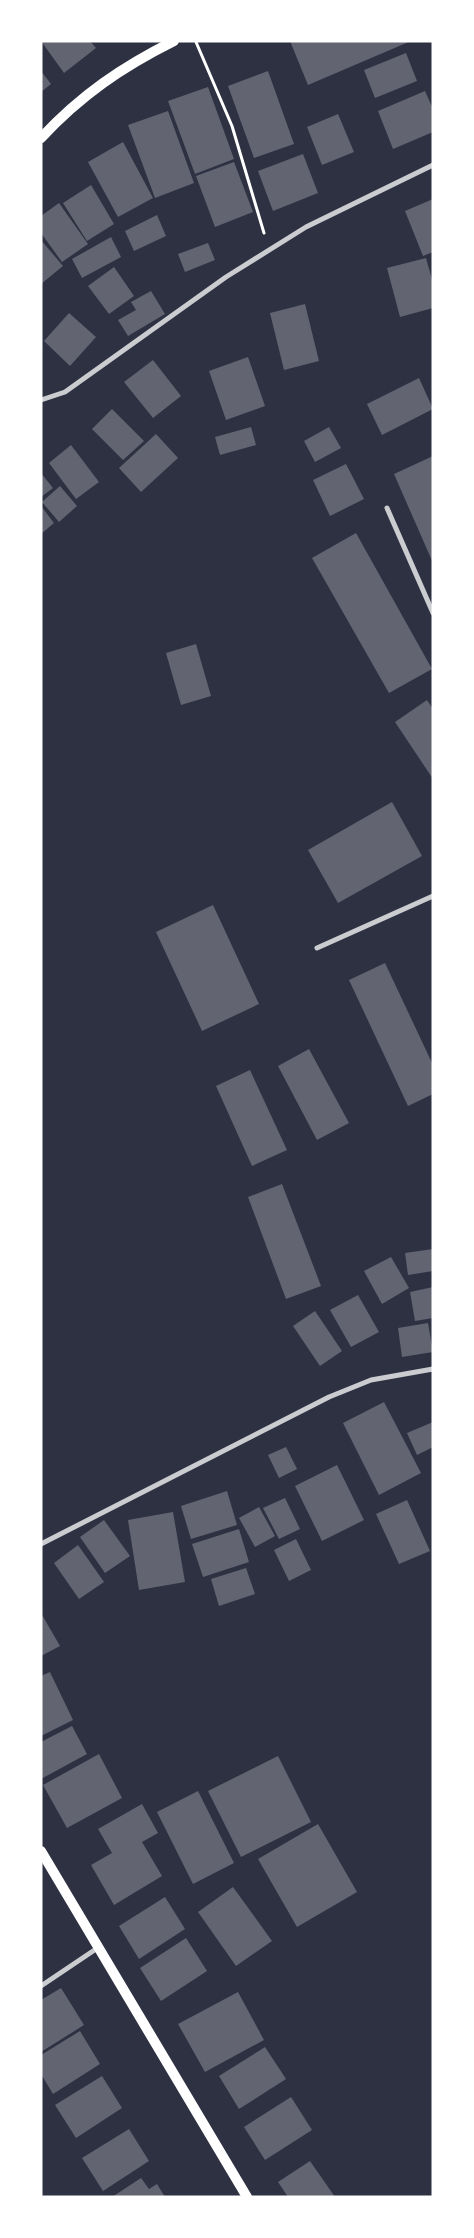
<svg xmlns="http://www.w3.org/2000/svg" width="474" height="2238" font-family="Figtree,sans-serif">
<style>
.building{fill:#626471}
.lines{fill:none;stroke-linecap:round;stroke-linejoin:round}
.path{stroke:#fff;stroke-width:3}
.minor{stroke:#caccd0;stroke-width:5}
.secondary{stroke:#fff;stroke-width:10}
</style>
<rect width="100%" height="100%" fill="#2d3142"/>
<!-- building -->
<g class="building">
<polygon points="41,41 90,41 96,48 64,73"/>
<polygon points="290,41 411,41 308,85"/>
<polygon points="406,53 417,81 375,98 364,70"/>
<polygon points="41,71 51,84 41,92"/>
<polygon points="268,71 294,144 254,158 228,86"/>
<polygon points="208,87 234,159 195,174 168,101"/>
<polygon points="425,91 433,109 433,132 393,149 378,111"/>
<polygon points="168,111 194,183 155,198 128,125"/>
<polygon points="338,114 354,152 322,165 307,127"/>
<polygon points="123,142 153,198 118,217 88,162"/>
<polygon points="303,154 318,193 273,211 258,171"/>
<polygon points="234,162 253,212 215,227 196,176"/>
<polygon points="91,185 114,224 87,241 63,203"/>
<polygon points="433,199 433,252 423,256 405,211"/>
<polygon points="59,203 88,244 62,262 41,233 41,216"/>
<polygon points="157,215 166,236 134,251 125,231"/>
<polygon points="111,237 121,257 82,278 72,259"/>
<polygon points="41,240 63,266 41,284"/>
<polygon points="208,243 215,260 185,272 178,254"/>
<polygon points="426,258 433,283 433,308 400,317 387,268"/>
<polygon points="114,267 134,296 109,314 88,286"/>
<polygon points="151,291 165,314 128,336 118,320 136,310 131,302"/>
<polygon points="305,304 319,361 284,370 270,313"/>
<polygon points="69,313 96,337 70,366 44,341"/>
<polygon points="248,357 265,406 226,420 209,371"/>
<polygon points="153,360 181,396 153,418 124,382"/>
<polygon points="419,378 433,409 382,435 367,404"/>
<polygon points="112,409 144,441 123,460 92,429"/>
<polygon points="251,427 256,445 220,455 215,437"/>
<polygon points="329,427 341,448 315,462 304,441"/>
<polygon points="156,434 178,458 141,492 119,468"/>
<polygon points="71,445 99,482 76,499 49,463"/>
<polygon points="433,456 433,563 394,474"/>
<polygon points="346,464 364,499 330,516 313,480"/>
<polygon points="41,473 53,488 41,497"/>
<polygon points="60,486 77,506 59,522 42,502"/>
<polygon points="41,506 54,523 41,534"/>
<polygon points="356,533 432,669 389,693 312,558"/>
<polygon points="196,644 211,696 181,705 166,653"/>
<polygon points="427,700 433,709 433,779 395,722"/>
<polygon points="392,802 422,856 338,903 308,850"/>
<polygon points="213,905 259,1004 202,1031 156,932"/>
<polygon points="385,963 433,1065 433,1094 408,1106 349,980"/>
<polygon points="309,1049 349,1123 317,1140 278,1066"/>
<polygon points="250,1070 287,1150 252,1166 216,1086"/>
<polygon points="282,1184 321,1286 286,1299 248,1197"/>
<polygon points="433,1249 433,1271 408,1275 405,1253"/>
<polygon points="391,1257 409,1288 382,1304 364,1271"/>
<polygon points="433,1287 433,1318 415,1321 410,1292"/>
<polygon points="358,1295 379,1332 351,1347 330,1310"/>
<polygon points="315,1311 342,1351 320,1366 293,1326"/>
<polygon points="428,1323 433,1352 402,1357 398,1328"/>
<polygon points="384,1402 421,1473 379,1495 343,1423"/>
<polygon points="433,1422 433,1447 417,1455 407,1433"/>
<polygon points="286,1447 297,1469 279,1478 268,1455"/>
<polygon points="337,1465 364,1520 322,1541 295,1486"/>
<polygon points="227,1491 237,1525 191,1539 181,1506"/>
<polygon points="285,1498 300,1529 279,1539 263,1508"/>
<polygon points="407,1500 430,1551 399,1564 376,1514"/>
<polygon points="259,1507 275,1536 255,1547 239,1518"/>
<polygon points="173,1512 185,1582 139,1590 128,1520"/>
<polygon points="104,1520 130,1556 105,1573 80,1537"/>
<polygon points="239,1529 249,1562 203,1577 192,1544"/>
<polygon points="296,1539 311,1570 289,1581 274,1550"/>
<polygon points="78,1545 104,1582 79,1599 54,1563"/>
<polygon points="246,1568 255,1594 219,1606 211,1579"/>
<polygon points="41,1613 60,1646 41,1656"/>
<polygon points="50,1672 73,1720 41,1736 41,1676"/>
<polygon points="72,1726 87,1754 41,1779 41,1742"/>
<polygon points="99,1754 122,1798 67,1828 43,1785"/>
<polygon points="278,1756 311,1822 241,1857 208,1791"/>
<polygon points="198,1791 234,1863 193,1884 157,1812"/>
<polygon points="142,1804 158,1833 142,1842 162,1876 114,1905 91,1865 112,1853 98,1829"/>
<polygon points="318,1824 357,1892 297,1927 258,1859"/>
<polygon points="233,1887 272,1941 236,1966 198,1912"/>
<polygon points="165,1897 185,1929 139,1959 119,1926"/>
<polygon points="186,1938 207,1971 161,2001 140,1968"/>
<polygon points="61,1988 84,2025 41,2052 41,2000"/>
<polygon points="238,1992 264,2040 205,2072 178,2024"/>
<polygon points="80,2031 100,2064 53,2094 41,2074 41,2055"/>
<polygon points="265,2047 286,2079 239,2109 219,2076"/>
<polygon points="102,2076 122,2108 76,2138 55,2105"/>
<polygon points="291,2097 312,2130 265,2160 244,2127"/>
<polygon points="129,2129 149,2161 103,2191 82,2158"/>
<polygon points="310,2161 335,2197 288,2197 278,2182"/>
<polygon points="141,2178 149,2189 157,2184 165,2197 112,2197"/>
</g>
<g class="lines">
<!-- path -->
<polyline class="path" points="196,42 232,126 264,233"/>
<!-- minor -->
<g class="minor">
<polyline points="41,400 65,392 226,277 306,227 433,165"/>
<polyline points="387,508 433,613"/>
<polyline points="317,948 433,896"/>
<polyline points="41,1544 329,1397 371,1380 433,1369"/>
<polyline points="41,1986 99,1947"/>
</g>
<!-- secondary -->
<g class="secondary">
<path d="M41,138c40,-43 81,-71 133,-97"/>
<polyline points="41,1851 247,2197"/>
</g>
</g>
<!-- border -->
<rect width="474" height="2238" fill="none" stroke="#ffffff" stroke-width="85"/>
</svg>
